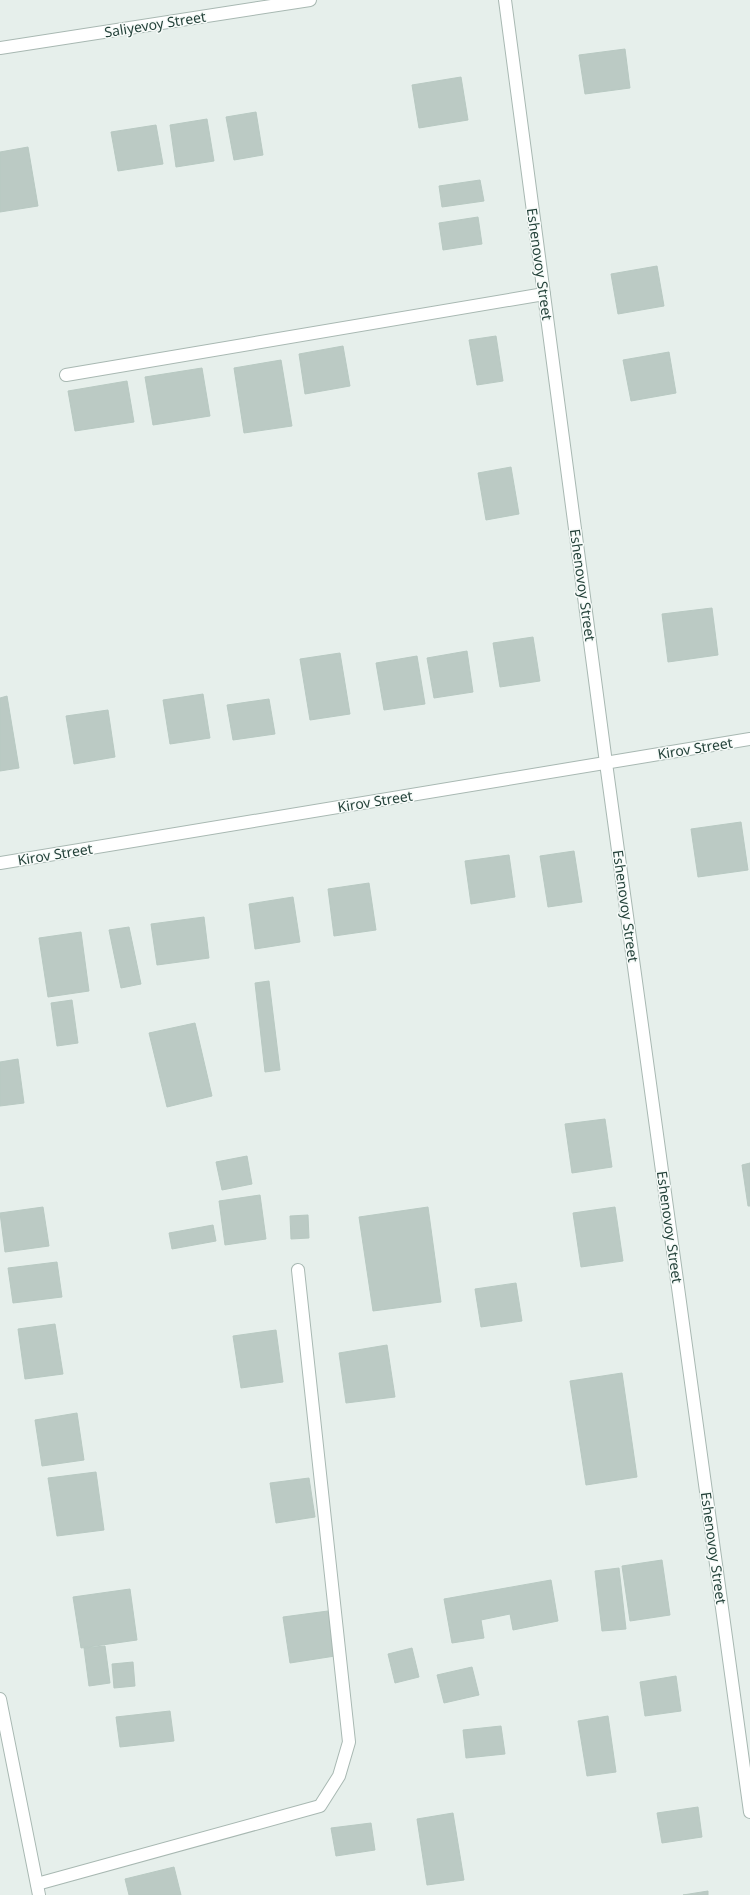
<svg xmlns="http://www.w3.org/2000/svg" width="750" height="1895" font-family="'Noto Sans',sans-serif">
<style>
.building{fill:#bbcac4;stroke:#b8c9c2}
.lines{fill:none;stroke-linecap:round;stroke-linejoin:round}
.minor-casing{stroke:#a8b8b2;stroke-width:14}
.minor{stroke:#fff;stroke-width:12}
.labels{text-anchor:middle;dominant-baseline:central;stroke-width:3;stroke-linejoin:round;paint-order:stroke}
.street-label{font-size:14px;fill:#24423a;stroke:#f7fbf9}
</style>
<rect width="100%" height="100%" fill="#e6efeb"/>
<!-- building -->
<g class="building">
<polygon points="625,49 630,88 585,94 579,55"/>
<polygon points="461,77 468,120 419,128 412,85"/>
<polygon points="256,112 263,155 234,160 226,117"/>
<polygon points="207,119 214,161 176,167 170,125"/>
<polygon points="156,125 163,164 118,171 111,132"/>
<polygon points="28,147 38,206 0,212 0,152"/>
<polygon points="480,180 484,201 442,207 439,186"/>
<polygon points="478,217 482,244 443,250 439,223"/>
<polygon points="657,266 664,306 618,314 611,274"/>
<polygon points="496,336 503,381 477,385 469,340"/>
<polygon points="343,346 350,386 305,394 299,354"/>
<polygon points="669,352 676,393 631,401 623,360"/>
<polygon points="281,360 292,426 244,433 234,368"/>
<polygon points="202,368 210,416 153,425 145,377"/>
<polygon points="127,381 134,422 75,431 68,391"/>
<polygon points="511,467 519,514 486,520 478,473"/>
<polygon points="712,608 718,655 668,662 662,614"/>
<polygon points="533,637 540,681 500,687 493,643"/>
<polygon points="467,651 473,692 434,698 427,658"/>
<polygon points="340,653 350,714 310,720 300,659"/>
<polygon points="417,656 425,704 384,710 376,663"/>
<polygon points="203,694 210,738 170,744 163,700"/>
<polygon points="7,696 19,768 0,771 0,698"/>
<polygon points="269,699 275,734 233,740 227,705"/>
<polygon points="108,710 115,757 74,764 66,716"/>
<polygon points="741,822 748,870 698,877 691,829"/>
<polygon points="574,851 582,902 548,907 540,856"/>
<polygon points="509,855 515,897 471,904 465,861"/>
<polygon points="369,883 376,930 334,936 328,889"/>
<polygon points="293,897 300,942 255,949 249,904"/>
<polygon points="204,917 209,958 157,965 151,924"/>
<polygon points="129,927 141,984 121,988 109,930"/>
<polygon points="81,932 89,991 48,997 39,938"/>
<polygon points="269,981 280,1070 265,1072 255,983"/>
<polygon points="72,1000 78,1043 57,1046 51,1003"/>
<polygon points="195,1023 212,1096 167,1107 149,1033"/>
<polygon points="18,1059 24,1103 0,1106 0,1062"/>
<polygon points="605,1119 612,1167 572,1173 565,1124"/>
<polygon points="247,1156 252,1184 222,1190 216,1162"/>
<polygon points="750,1163 750,1206 748,1206 742,1165"/>
<polygon points="260,1195 266,1239 225,1245 219,1201"/>
<polygon points="43,1207 49,1246 5,1252 0,1213"/>
<polygon points="428,1207 441,1302 373,1311 359,1217"/>
<polygon points="615,1207 623,1261 581,1267 573,1213"/>
<polygon points="308,1215 309,1238 291,1239 290,1216"/>
<polygon points="213,1225 216,1241 172,1249 169,1233"/>
<polygon points="57,1262 62,1297 13,1303 8,1268"/>
<polygon points="516,1283 522,1321 481,1327 475,1289"/>
<polygon points="55,1324 63,1374 25,1379 18,1329"/>
<polygon points="276,1330 283,1382 241,1388 233,1336"/>
<polygon points="387,1345 395,1397 346,1403 339,1353"/>
<polygon points="622,1373 637,1477 586,1485 570,1381"/>
<polygon points="77,1413 84,1460 42,1466 35,1420"/>
<polygon points="96,1472 104,1530 57,1536 48,1478"/>
<polygon points="309,1478 315,1517 276,1523 270,1483"/>
<polygon points="662,1560 670,1615 630,1621 622,1566"/>
<polygon points="619,1568 626,1629 602,1631 595,1571"/>
<polygon points="551,1580 558,1621 513,1630 510,1614 481,1620 484,1638 452,1643 444,1599"/>
<polygon points="130,1589 137,1640 81,1648 73,1597"/>
<polygon points="328,1611 335,1656 290,1663 283,1617"/>
<polygon points="105,1646 110,1683 89,1686 84,1648"/>
<polygon points="412,1648 419,1677 395,1683 388,1654"/>
<polygon points="133,1662 135,1686 114,1688 112,1664"/>
<polygon points="472,1667 479,1695 444,1703 437,1675"/>
<polygon points="676,1676 681,1711 645,1716 640,1682"/>
<polygon points="170,1711 174,1741 120,1747 116,1717"/>
<polygon points="608,1716 616,1772 587,1776 578,1721"/>
<polygon points="501,1726 505,1754 466,1758 463,1730"/>
<polygon points="698,1807 702,1837 662,1843 657,1813"/>
<polygon points="453,1813 464,1880 427,1885 417,1819"/>
<polygon points="371,1823 375,1850 336,1856 331,1828"/>
<polygon points="174,1867 181,1895 129,1895 125,1879"/>
<polygon points="708,1891 708,1895 683,1895"/>
</g>
<g class="lines">
<!-- minor casing -->
<g class="minor-casing">
<g id="minor">
<polyline points="505,0 606,763 750,1812"/>
<polyline points="0,48 310,0"/>
<polyline points="66,375 544,294"/>
<polyline points="0,863 750,739"/>
<polyline points="0,1699 39,1895"/>
<polyline points="37,1884 320,1806 339,1776 349,1742 298,1270"/>
</g>
</g>
<!-- minor -->
<use href="#minor" class="minor"/>
</g>
<g class="labels">
<!-- street labels -->
<g class="street-label">
<text transform="translate(155 24) rotate(-9)">Saliyevoy Street</text>
<text transform="translate(540 264) rotate(82)">Eshenovoy Street</text>
<text transform="translate(583 585) rotate(82)">Eshenovoy Street</text>
<text transform="translate(695 748) rotate(-9)">Kirov Street</text>
<text transform="translate(375 801) rotate(-9)">Kirov Street</text>
<text transform="translate(55 854) rotate(-9)">Kirov Street</text>
<text transform="translate(626 906) rotate(82)">Eshenovoy Street</text>
<text transform="translate(670 1227) rotate(82)">Eshenovoy Street</text>
<text transform="translate(714 1548) rotate(82)">Eshenovoy Street</text>
</g>
</g>
</svg>
